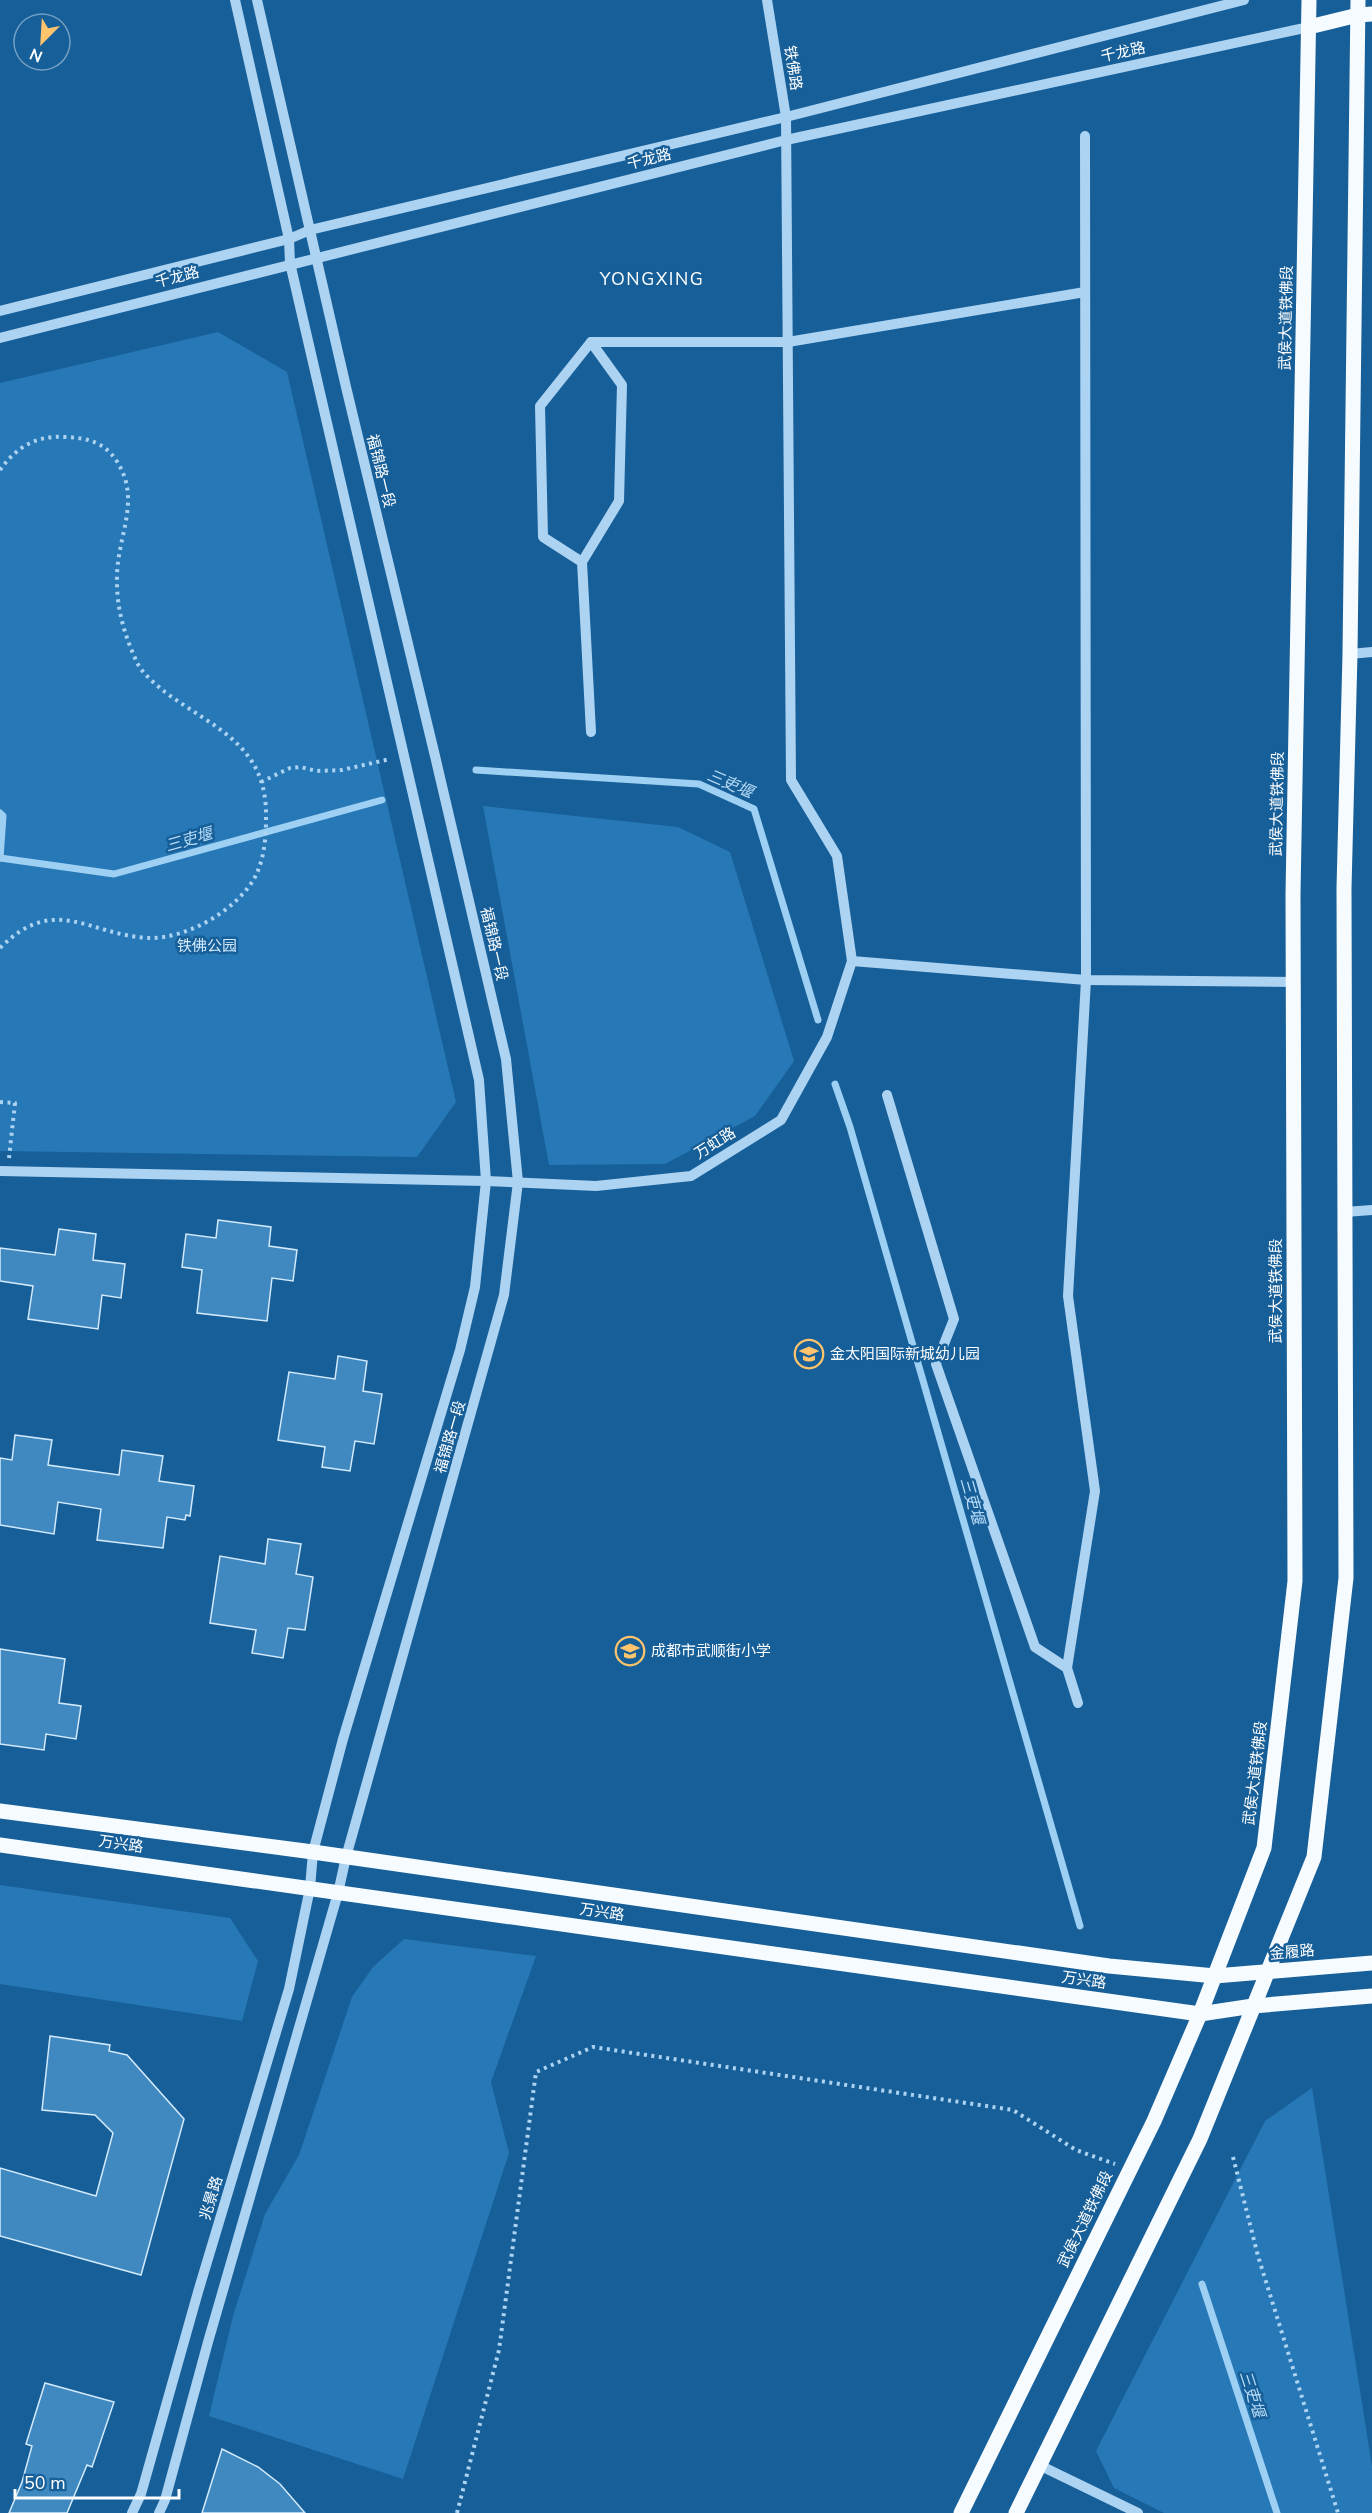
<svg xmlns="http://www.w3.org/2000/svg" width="1372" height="2513" font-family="'Nunito Sans','Noto Sans SC',sans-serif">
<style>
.green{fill:#2778b6}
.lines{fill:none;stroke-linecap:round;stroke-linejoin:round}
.stream{stroke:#9ed0f4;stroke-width:7}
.building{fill:#4088c0;stroke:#d3eafc;stroke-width:1.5}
.path{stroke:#acd3f2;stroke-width:4;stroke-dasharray:3 4.5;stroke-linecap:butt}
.minor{stroke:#acd3f2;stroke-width:10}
.major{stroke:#f6fbff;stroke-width:15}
.labels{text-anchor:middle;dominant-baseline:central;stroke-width:5;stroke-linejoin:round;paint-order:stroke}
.street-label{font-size:15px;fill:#fff;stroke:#175f99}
.park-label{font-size:15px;fill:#d3eafc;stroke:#175f99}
.poi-label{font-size:15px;fill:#fff;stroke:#175f99;text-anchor:start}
.water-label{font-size:16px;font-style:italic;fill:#b8ddf8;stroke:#175f99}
.quarter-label{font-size:18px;letter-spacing:1.5px;fill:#fff;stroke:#175f99}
</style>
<rect width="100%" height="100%" fill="#175f99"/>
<!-- green -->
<g class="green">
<polygon points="218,332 287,372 456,1102 417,1157 0,1151 0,383"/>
<polygon points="483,806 678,827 730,852 794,1061 755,1116 665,1164 549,1165"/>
<polygon points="0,1885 230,1918 258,1961 242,2021 0,1984"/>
<polygon points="404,1939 536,1956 491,2082 509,2153 403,2479 209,2416 233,2316 265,2214 299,2155 352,1997 373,1967"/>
<polygon points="1312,2088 1372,2466 1372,2513 1164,2513 1114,2488 1096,2451 1265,2121"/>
</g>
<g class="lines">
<!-- stream -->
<g class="stream">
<polyline points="476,770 699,784 754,809 818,1020"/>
<polyline points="0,813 3,816 0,858"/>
<polyline points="0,858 114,874 382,800"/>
<polyline points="835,1084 850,1127 1080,1926"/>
<polyline points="1202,2284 1277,2513"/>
</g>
</g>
<!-- building -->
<g class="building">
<polygon points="218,1220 271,1227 269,1246 297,1250 293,1281 272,1278 267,1321 197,1313 202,1270 182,1267 186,1234 216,1238"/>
<polygon points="59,1229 96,1234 93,1260 125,1264 121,1298 102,1295 98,1329 28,1319 33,1286 0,1281 0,1248 55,1255"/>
<polygon points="338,1356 367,1361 363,1391 382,1394 374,1444 355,1441 350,1471 322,1467 325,1447 278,1440 289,1372 335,1379"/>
<polygon points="15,1435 52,1440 48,1465 119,1475 122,1450 163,1456 159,1481 194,1486 190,1516 186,1515 185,1520 167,1517 163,1548 97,1540 101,1509 58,1502 54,1534 0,1525 0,1458 12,1460"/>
<polygon points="268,1539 301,1544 296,1574 313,1577 305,1630 288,1628 283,1658 252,1653 256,1630 210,1623 220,1556 265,1564"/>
<polygon points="0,1649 65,1659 59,1703 81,1706 76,1739 46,1734 44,1750 0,1744"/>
<polygon points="50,2036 110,2045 109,2051 127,2055 184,2119 141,2275 0,2236 0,2168 96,2196 113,2133 95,2115 42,2110"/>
<polygon points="45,2383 114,2402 92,2467 87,2465 67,2513 9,2513 22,2482 32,2446 26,2444"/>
<polygon points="222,2449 258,2467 280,2484 305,2513 202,2513"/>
</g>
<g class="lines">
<!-- path -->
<g class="path">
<path d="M0,470c16,-23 37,-35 65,-33 21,1 38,4 51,23 26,39 2,74 1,115 -1,30 6,56 18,83 5,14 19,25 30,34 50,37 103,53 101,127 0,19 -2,41 -11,58 -18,33 -68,62 -106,61 -61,-3 -94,-45 -149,10"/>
<polyline points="261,782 290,768 300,767 317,771 342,770 390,759"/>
<polyline points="0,1102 15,1103 9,1158"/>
<polyline points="1233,2157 1258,2256 1338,2513"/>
<polyline points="457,2513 499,2350 536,2072 593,2047 1013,2110 1076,2150 1115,2164"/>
</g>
<!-- minor -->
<g class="minor">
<polyline points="767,0 786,117 791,780 837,856 852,961 1086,980 1294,982"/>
<polyline points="0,311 289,239 310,230 786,117 1244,0"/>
<polyline points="0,338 786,140 1309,27"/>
<polyline points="582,562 619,501 622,385 591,342"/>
<polyline points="1350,654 1372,652"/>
<polyline points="591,732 582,562 543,537 540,406 591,342 788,342 1085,292"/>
<polyline points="887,1095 954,1319 936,1364 1035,1647 1067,1668"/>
<polyline points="0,1171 486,1181 596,1186 691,1176 781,1120 827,1037 852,961"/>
<polyline points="1345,1212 1372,1210"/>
<polyline points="1078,1703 1067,1668 1095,1491 1068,1296 1086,980 1085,136"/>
<polyline points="1039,2465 1138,2513"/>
<polyline points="132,2513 141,2494 198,2292 289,1989 310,1888 313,1852 343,1739 460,1350 475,1287 486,1181 479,1080 290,263 289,239 235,0"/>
<polyline points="159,2513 165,2500 208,2342 338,1893 346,1857 504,1295 518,1182 506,1059 435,756 346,387 257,0"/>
</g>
<!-- major -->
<g class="major">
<polyline points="1309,27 1358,15 1372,14"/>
<polyline points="0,1811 313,1852 1109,1966 1215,1976 1372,1963"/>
<polyline points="0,1845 1200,2014 1253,2006 1372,1996"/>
<polyline points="961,2513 1154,2121 1200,2014 1264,1848 1295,1581 1293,894 1309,0"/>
<polyline points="1016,2513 1200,2139 1314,1857 1346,1578 1344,888 1350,654 1358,0"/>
</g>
</g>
<!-- icons -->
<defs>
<g id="school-ring" transform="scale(1.5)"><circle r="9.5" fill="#175f99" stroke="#ffc46c" stroke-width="1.5"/><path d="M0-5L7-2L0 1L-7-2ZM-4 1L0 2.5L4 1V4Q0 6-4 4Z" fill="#ffc46c"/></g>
</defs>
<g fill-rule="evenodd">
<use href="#school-ring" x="809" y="1354"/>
<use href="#school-ring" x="630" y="1651"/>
</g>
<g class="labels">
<!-- street labels -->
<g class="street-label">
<text transform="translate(1123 52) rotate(-12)">千龙路</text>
<text transform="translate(793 68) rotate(81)">铁佛路</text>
<text transform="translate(649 159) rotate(-14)">千龙路</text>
<text transform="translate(177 277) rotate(-14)">千龙路</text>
<text transform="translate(1286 318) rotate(-89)">武侯大道铁佛段</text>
<text transform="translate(381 471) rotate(76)">福锦路一段</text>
<text transform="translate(1277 804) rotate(-89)">武侯大道铁佛段</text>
<text transform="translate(494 944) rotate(77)">福锦路一段</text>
<text transform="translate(715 1143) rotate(-32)">万虹路</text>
<text transform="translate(1276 1291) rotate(-90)">武侯大道铁佛段</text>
<text transform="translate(450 1437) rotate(-74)">福锦路一段</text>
<text transform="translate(1255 1773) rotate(-83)">武侯大道铁佛段</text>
<text transform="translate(121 1844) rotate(8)">万兴路</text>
<text transform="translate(602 1912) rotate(8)">万兴路</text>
<text transform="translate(1292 1952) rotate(-5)">金履路</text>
<text transform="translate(1084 1980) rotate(8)">万兴路</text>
<text transform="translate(211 2198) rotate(-73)">兆景路</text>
<text transform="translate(1085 2219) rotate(-64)">武侯大道铁佛段</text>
</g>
<!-- park labels -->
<g class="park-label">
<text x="207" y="946">铁佛公园</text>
</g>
<!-- poi labels -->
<g class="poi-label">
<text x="830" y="1354">金太阳国际新城幼儿园</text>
<text x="651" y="1651">成都市武顺街小学</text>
</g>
<!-- water labels -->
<g class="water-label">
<text transform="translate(730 784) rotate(23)">三吏堰</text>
<text transform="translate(189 840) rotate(-16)">三吏堰</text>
<text transform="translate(972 1501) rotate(74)">三吏堰</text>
<text transform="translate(1252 2394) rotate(72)">三吏堰</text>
</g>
<!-- quarter labels -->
<g class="quarter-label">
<text x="652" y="279">YONGXING</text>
</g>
</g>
<!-- north arrow -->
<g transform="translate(42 42) rotate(204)"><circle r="28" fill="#175f99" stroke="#749fc2" stroke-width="1.5"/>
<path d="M0-4.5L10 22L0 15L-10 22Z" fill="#ffc46c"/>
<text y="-9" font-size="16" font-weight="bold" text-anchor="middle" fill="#ffffff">N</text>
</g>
<!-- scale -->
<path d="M15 2489v9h164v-9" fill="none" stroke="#ffffff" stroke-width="3"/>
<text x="24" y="2489" font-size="18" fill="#ffffff" stroke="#175f99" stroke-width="4.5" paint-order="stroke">50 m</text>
</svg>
